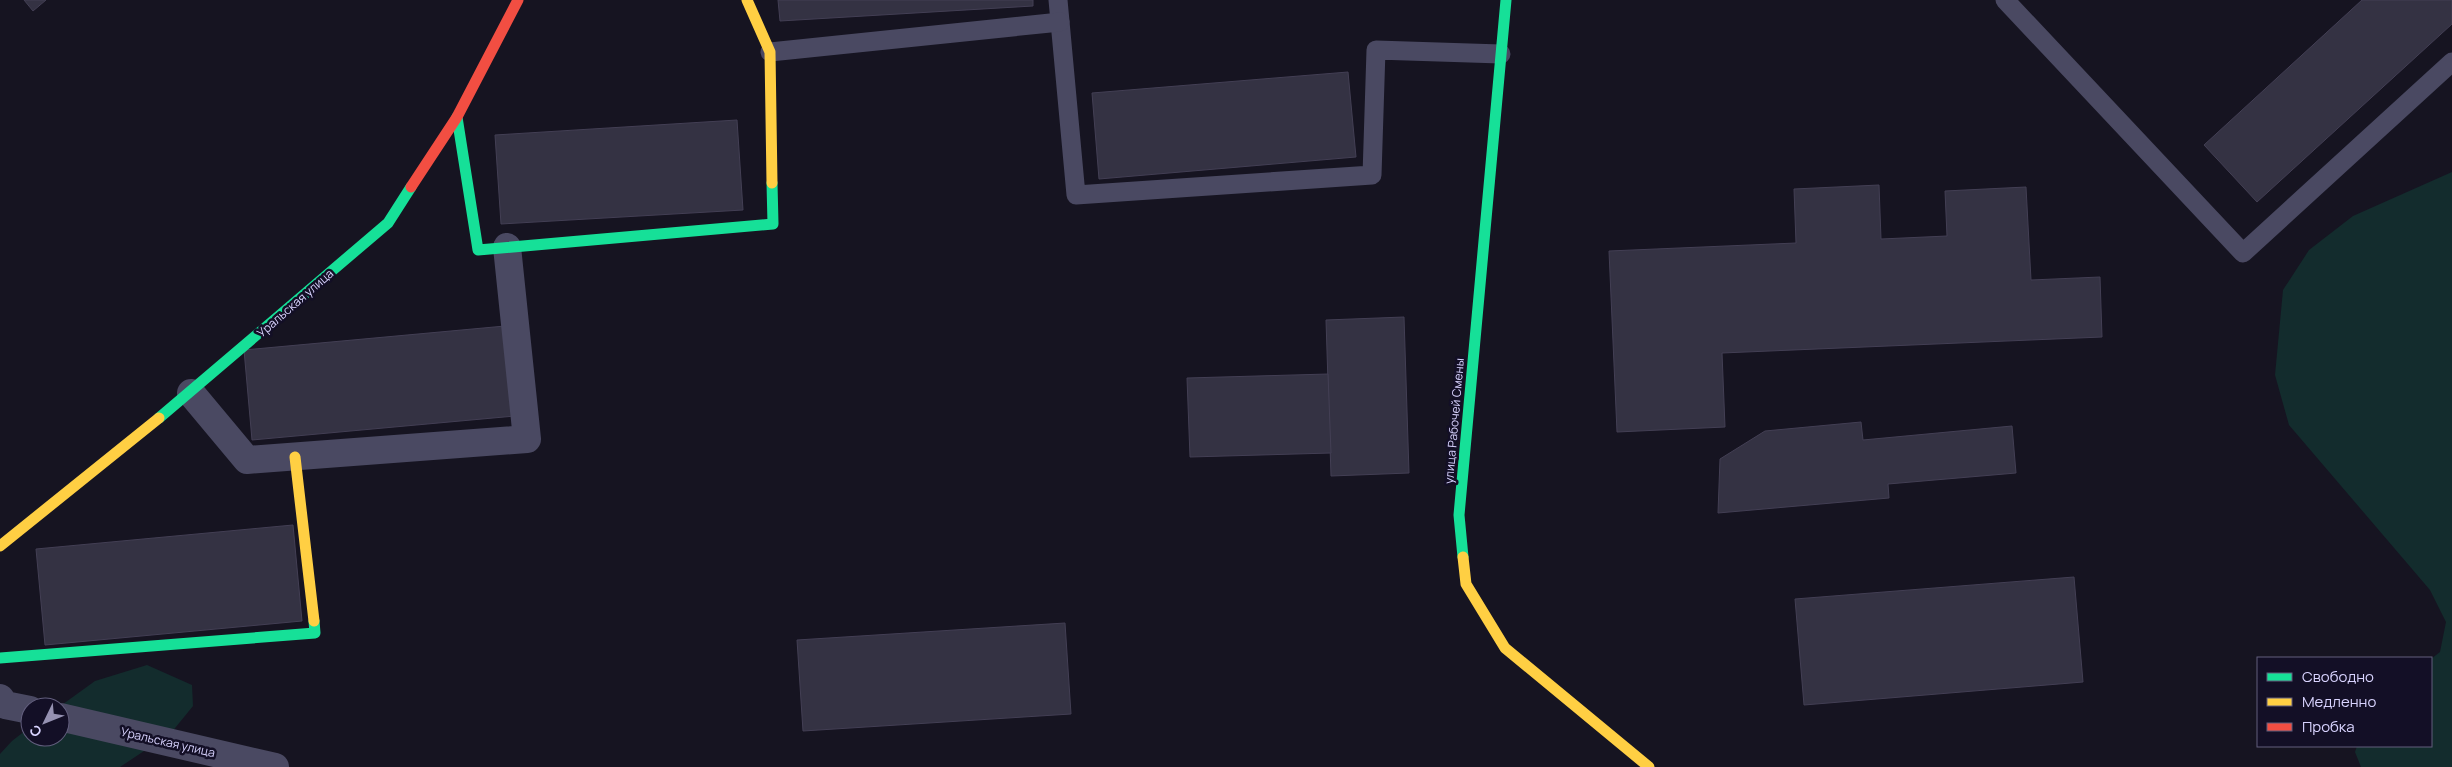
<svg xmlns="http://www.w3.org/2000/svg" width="2452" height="767" font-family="Manrope,sans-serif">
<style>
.green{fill:#132c2d}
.building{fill:#343243;stroke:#433f54}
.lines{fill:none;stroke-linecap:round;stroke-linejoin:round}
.lane{stroke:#4a4962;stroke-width:19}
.street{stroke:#4a4962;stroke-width:28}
.fast{stroke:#16e098;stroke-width:11}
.slow{stroke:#ffcf43;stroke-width:11}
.jam{stroke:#f24e42;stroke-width:11}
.labels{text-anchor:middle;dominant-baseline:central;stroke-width:5;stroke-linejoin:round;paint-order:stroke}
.street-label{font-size:12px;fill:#d9d4ff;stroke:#130f26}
</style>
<rect width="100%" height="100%" fill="#161421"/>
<!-- green -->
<g class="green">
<polygon points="2452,172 2452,767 2361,767 2355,752 2357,746 2431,746 2431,659 2440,652 2446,622 2430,590 2289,425 2275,375 2283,290 2309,250 2353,216"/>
<polygon points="147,665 192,685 193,706 171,733 120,767 0,767 0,754 12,741 30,727 30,737 60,737 59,707 95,681"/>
</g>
<!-- building -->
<g class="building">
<polygon points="24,0 46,0 33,11"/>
<polygon points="778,0 1033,0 1033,6 780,21"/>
<polygon points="2362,0 2452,0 2452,24 2257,202 2204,145"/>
<polygon points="1348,72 1356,157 1099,179 1092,93"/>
<polygon points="737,120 743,210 501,224 495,135"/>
<polygon points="1879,185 1881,239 1947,236 1945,191 2026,187 2031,280 2100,277 2102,337 1722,353 1725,427 1617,432 1609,251 1796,243 1794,189"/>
<polygon points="1404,317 1409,473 1331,476 1326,320"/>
<polygon points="505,326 515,416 252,440 244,350"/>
<polygon points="1328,374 1331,453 1190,457 1187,378"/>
<polygon points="1861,422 1863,440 2012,426 2016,473 1888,484 1889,498 1718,513 1720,459 1765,431"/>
<polygon points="293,525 302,621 45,645 36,549"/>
<polygon points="2074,577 2083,682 1804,705 1795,599"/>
<polygon points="1065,623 1071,714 803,731 797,640"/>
</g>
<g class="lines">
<!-- lane -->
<g class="lane">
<polyline points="1058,0 1076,195 1372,175 1376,50 1501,54"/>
<polyline points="2005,0 2243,253 2452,62"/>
<polyline points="770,52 1060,22"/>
</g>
<!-- street -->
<g class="street">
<polyline points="191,393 247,460 527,439 507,247"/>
<polyline points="0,698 5,705 30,710"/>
<polyline points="60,717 275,767"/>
</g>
<!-- fast -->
<g class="fast">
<polyline points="457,117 478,250 773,224 772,183"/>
<polyline points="159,418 388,223 411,187"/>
<polyline points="1463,557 1459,515 1506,0"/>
<polyline points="0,658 315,633 314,621"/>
</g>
<!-- slow -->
<g class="slow">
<polyline points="747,0 770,52 772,183"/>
<polyline points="295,457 314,621"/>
<polyline points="0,546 159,418"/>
<polyline points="1463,557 1466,584 1505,648 1649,767"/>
</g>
<!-- jam -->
<polyline class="jam" points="411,187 457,117 518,0"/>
</g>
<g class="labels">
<!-- street labels -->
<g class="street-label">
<text transform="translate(295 303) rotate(-41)">Уральская улица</text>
<text transform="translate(1454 421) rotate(-85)">улица Рабочей Смены</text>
<text transform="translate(168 742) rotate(13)">Уральская улица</text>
</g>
</g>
<!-- legend -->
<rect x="2257" y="657" width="175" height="90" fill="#130f26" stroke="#625e7d"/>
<rect x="2267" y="673" width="25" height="8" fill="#16e098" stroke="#625e7d"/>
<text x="2302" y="682" font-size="15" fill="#d9d4ff">Свободно</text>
<rect x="2267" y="698" width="25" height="8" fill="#ffcf43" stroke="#625e7d"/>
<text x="2302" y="707" font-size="15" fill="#d9d4ff">Медленно</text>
<rect x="2267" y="723" width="25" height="8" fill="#f24e42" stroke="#625e7d"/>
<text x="2302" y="732" font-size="15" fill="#d9d4ff">Пробка</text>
<!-- north arrow -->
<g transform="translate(45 722) rotate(227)"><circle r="24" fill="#130f26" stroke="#625e7d"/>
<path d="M0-4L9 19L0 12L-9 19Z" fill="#9591b1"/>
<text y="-8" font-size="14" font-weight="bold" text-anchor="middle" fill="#d9d4ff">С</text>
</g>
</svg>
